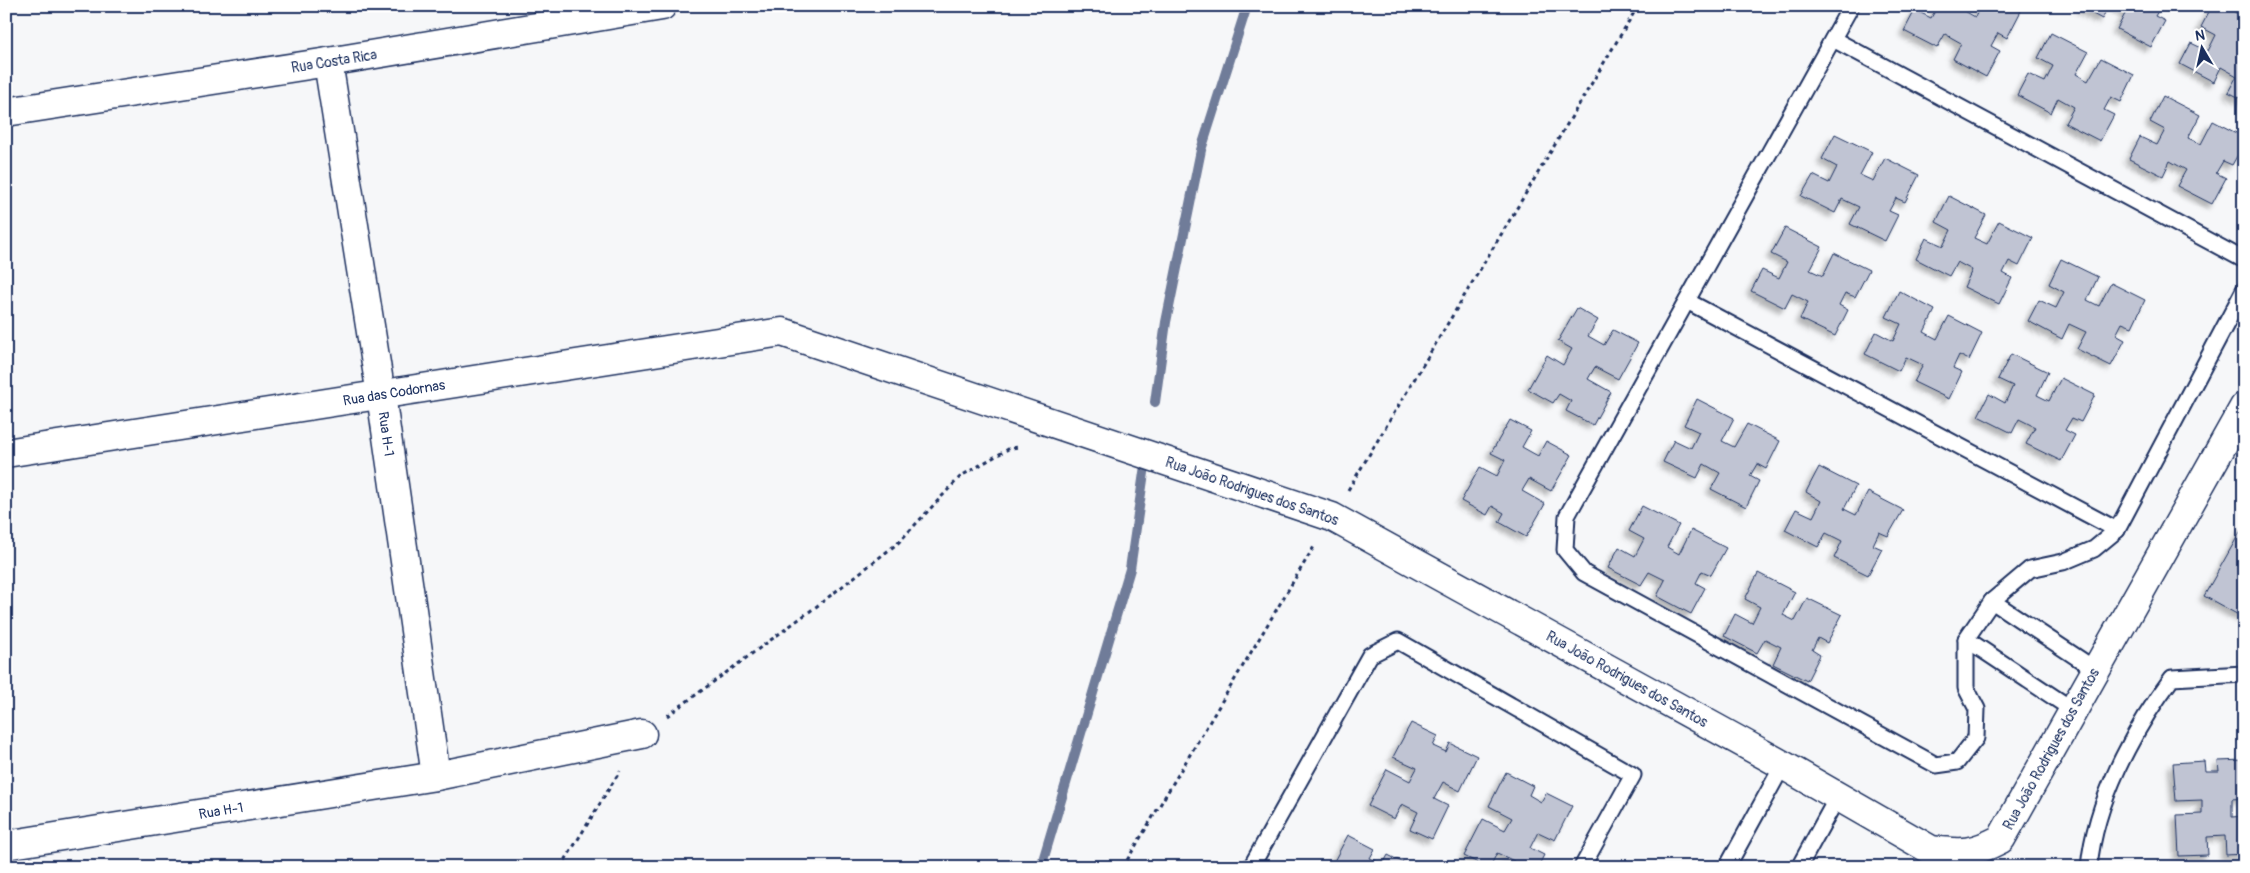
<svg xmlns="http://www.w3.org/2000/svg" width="2250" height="873" font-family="Pangolin,sans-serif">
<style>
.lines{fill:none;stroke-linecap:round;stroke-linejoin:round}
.stream{stroke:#707c99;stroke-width:10}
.building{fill:#c0c4d3;stroke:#1b2f5e;filter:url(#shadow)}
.service-casing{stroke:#1b2f5e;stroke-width:19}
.minor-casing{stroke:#1b2f5e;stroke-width:31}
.path{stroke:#1b2f5e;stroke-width:3;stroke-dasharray:4 4;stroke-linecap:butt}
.service{stroke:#fff;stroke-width:15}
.minor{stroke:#fff;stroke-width:28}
.labels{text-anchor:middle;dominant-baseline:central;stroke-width:4;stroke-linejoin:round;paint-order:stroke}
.street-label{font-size:14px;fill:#1b2f5e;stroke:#fff}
</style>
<defs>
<filter id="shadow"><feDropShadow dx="-4.5" dy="4.5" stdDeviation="2.5" flood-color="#0004"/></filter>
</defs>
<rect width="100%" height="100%" fill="#f6f7f9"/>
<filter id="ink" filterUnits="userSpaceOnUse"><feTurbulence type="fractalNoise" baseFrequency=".02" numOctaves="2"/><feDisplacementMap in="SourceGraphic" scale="10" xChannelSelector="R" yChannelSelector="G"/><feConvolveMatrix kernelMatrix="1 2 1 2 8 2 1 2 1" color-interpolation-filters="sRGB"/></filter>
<g filter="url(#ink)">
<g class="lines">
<!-- stream -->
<g class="stream">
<polyline points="1155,402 1166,322 1201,150 1247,6"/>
<polyline points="1041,867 1130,569 1146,459"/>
</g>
</g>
<!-- building -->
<g class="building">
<polygon points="1938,6 1965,6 1963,10 1975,17 1981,6 2012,6 2021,11 2007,38 1998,33 1991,46 2000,51 1986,77 1953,59 1961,43 1945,34 1937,48 1904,31 1915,10 1931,18"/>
<polygon points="2078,6 2108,6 2102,19"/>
<polygon points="2113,6 2161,6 2155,16 2165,21 2151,47 2117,29 2126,12"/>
<polygon points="2212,6 2223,6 2244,17 2244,34 2239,43 2244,46 2244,100 2228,92 2237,76 2221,67 2214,82 2180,64 2191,43 2208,51 2216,35 2201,27"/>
<polygon points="2051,33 2088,52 2076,74 2088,81 2101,58 2134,75 2121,102 2111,97 2104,110 2114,115 2100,141 2065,123 2074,107 2058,98 2051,113 2017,95 2028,74 2045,82 2053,66 2038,58"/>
<polygon points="2163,96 2200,115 2188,138 2201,144 2213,121 2244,137 2244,144 2232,165 2223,161 2216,173 2226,178 2212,204 2177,186 2186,170 2170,161 2163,176 2129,159 2140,137 2157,145 2165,130 2150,122"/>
<polygon points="1835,134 1872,152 1860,175 1873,181 1885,158 1919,175 1905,202 1896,198 1889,211 1898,215 1885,241 1850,224 1859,207 1842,199 1835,213 1801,196 1813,175 1829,183 1837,167 1822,159"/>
<polygon points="1949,196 1986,215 1974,238 1987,244 1999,221 2033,238 2019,266 2009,261 2003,273 2012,278 1999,304 1964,287 1972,270 1957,262 1949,276 1916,259 1926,238 1943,246 1951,230 1936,222"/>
<polygon points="1785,228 1822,247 1810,270 1823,276 1834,253 1869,270 1855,297 1845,293 1839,305 1848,310 1835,336 1800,319 1808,302 1792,294 1785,308 1751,291 1762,270 1779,278 1787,262 1771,254"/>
<polygon points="2061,259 2098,277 2087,300 2099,306 2111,283 2145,300 2132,327 2122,323 2116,335 2125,340 2111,366 2077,349 2086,332 2069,324 2062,339 2028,321 2039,300 2056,308 2064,292 2049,284"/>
<polygon points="1899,291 1935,310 1924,332 1937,339 1949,316 1982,333 1969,360 1959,355 1953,368 1962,372 1949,399 1914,382 1923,365 1906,357 1899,371 1865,354 1876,332 1893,341 1901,324 1886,317"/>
<polygon points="1577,308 1598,320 1588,336 1604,345 1613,330 1638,343 1618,379 1595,367 1588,379 1611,392 1593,425 1566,411 1571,401 1559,394 1553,403 1528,389 1547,355 1563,365 1572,349 1558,341"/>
<polygon points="2011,354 2048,372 2037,395 2049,401 2061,378 2095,395 2081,422 2072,418 2065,430 2075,435 2061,461 2026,444 2035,427 2019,419 2012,433 1978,416 1989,394 2005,403 2013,386 1998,379"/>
<polygon points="1697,399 1734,418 1722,441 1734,447 1747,424 1780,441 1766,469 1757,464 1750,476 1759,481 1746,507 1711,489 1720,473 1704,464 1697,478 1663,462 1674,440 1691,448 1699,432 1684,425"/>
<polygon points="1510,420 1531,431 1522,447 1538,456 1546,441 1572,455 1551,491 1529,479 1522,491 1545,504 1526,537 1499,522 1504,513 1492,506 1487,515 1461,501 1480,467 1497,476 1505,460 1491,453"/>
<polygon points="1819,467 1856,486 1844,509 1856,515 1868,492 1903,510 1888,536 1879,532 1873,545 1882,549 1868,575 1834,558 1842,541 1826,533 1818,547 1785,530 1796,509 1813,517 1821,501 1806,492"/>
<polygon points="1642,506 1679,525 1667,547 1679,554 1691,530 1726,548 1711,575 1702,571 1696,583 1705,588 1691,614 1657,596 1665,580 1649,572 1641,585 1608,568 1619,547 1635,556 1644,539 1629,531"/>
<polygon points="2244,525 2244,618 2204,596"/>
<polygon points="1758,573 1795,592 1783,615 1795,621 1807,598 1842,615 1827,643 1818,638 1812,650 1820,655 1807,681 1773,664 1781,647 1765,639 1757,653 1724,636 1735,614 1752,623 1760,607 1745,599"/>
<polygon points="1411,723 1438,736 1433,746 1446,752 1450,743 1477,756 1460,791 1443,782 1434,799 1448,806 1432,839 1410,829 1418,812 1402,804 1394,819 1368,806 1387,769 1410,781 1417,768 1393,757"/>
<polygon points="2244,760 2244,798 2232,799 2232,817 2244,816 2244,854 2226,855 2225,836 2207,837 2208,855 2179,856 2177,815 2202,814 2202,800 2176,801 2173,763 2204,761 2205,771 2219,771 2218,761"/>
<polygon points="1506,772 1533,786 1529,795 1541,802 1546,793 1572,806 1555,840 1538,832 1530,848 1544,855 1538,867 1511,867 1514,861 1497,853 1490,867 1486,867 1464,856 1483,819 1505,830 1512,818 1489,806"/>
<polygon points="1348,835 1375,849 1370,858 1383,864 1388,855 1412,867 1331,867"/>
</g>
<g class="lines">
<!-- service casing -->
<g class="service-casing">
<g id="service">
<polyline points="1851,6 1567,516 1565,550 1584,573 1936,765 1957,762 1976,738 1977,709 1966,688 1966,639"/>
<polyline points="1833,39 2244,260"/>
<polyline points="1687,301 2117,530"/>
<polyline points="1992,601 2030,569 2063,562 2094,549 2117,530 2244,290"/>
<polyline points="2073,710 1966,639 1992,601 2096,670"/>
<polyline points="1251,867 1370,655 1398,641 1633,775 1582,867"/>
<polyline points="1727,867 1783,765"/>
<polyline points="1799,867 1838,796"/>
<path d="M2089,867c6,-65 44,-137 83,-189l72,-4"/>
</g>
</g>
<!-- minor casing -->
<g class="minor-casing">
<g id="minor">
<polyline points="328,62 381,395 436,776"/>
<polyline points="6,112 328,62 662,6"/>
<path d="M6,453l776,-121 550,185 451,248 148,85c32,4 41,4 70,-11l243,-432"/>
<polyline points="6,845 436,776 642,734"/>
</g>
</g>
<!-- path -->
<g class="path">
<polyline points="1348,490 1638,6"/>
<polyline points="667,716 817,606 898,543 961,476 1010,448 1019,447"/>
<polyline points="561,867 620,771"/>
<polyline points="1123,867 1315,545"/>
</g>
<!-- service -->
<use href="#service" class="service"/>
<!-- minor -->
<use href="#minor" class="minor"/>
</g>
</g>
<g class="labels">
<!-- street labels -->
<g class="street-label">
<text transform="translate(334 61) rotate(-9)">Rua Costa Rica</text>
<text transform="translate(394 393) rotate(-9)">Rua das Codornas</text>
<text transform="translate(386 434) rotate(82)">Rua H-1</text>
<text transform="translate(1252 491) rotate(19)">Rua João Rodrigues dos Santos</text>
<text transform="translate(1627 679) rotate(29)">Rua João Rodrigues dos Santos</text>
<text transform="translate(2051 749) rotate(-61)">Rua João Rodrigues dos Santos</text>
<text transform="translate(221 811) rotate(-9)">Rua H-1</text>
</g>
</g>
<!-- margin -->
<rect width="2250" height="873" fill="none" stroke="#fff" stroke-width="25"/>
<rect x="12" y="12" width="2225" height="848" fill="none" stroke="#1b2f5e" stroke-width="2" filter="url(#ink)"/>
<!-- north arrow -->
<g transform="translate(2202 48) rotate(351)" stroke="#ffffff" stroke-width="4" paint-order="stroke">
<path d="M0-4L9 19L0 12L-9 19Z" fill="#1b2f5e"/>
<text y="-8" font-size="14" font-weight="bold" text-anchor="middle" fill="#1b2f5e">N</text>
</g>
</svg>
